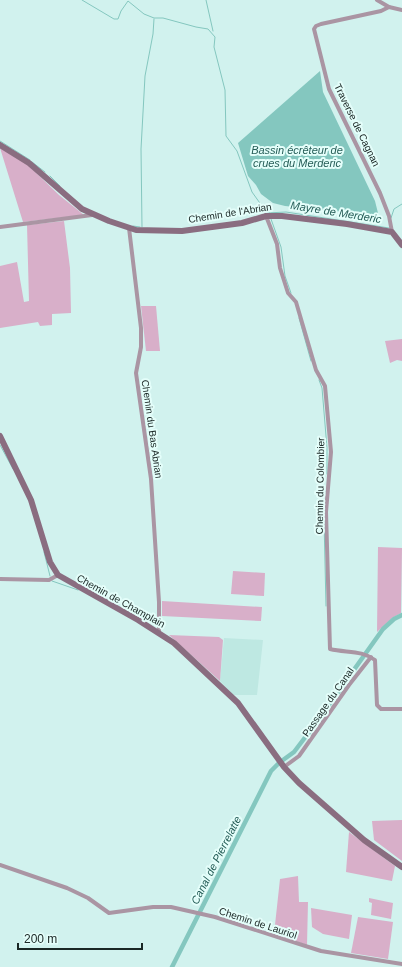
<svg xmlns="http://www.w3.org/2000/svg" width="402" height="967" font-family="Arial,sans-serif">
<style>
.built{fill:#bee8e2}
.green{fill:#d8afc9}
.water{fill:#84c7bf}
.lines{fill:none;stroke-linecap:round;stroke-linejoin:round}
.stream{stroke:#84c7bf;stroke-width:1}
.canal{stroke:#84c7bf;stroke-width:4.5}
.street{stroke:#aa95a3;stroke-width:4}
.secondary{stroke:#8a6d80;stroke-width:6}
.labels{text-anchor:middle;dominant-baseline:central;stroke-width:4;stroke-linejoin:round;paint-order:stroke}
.street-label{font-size:10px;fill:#1a2725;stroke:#e4fefa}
.water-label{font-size:11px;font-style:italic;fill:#255d57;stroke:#e4fefa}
</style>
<rect width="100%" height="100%" fill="#d1f2ee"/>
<!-- built -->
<polygon class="built" points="224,638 263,640 257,695 233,695 220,681"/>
<!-- green -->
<g class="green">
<polygon points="0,148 26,163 59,195 84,215 23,222"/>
<polygon points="64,221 70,268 71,313 52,314 52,325 40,326 38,322 0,328 0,266 17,262 24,302 29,301 27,225"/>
<polygon points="141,306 156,306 160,351 146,351"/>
<polygon points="402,339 402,361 397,360 390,363 385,341"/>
<polygon points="378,547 402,548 401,613 392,618 377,632"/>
<polygon points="233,571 265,573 264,596 231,594"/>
<polygon points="162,601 262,607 261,621 162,616"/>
<polygon points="169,635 219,637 223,640 220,681"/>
<polygon points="402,820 402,861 374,840 372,821"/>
<polygon points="349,832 395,866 392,881 346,872"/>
<polygon points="298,876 299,902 308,902 307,945 274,934 280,879"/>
<polygon points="369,898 393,903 391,919 371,915 372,903 369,902"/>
<polygon points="311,908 352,915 349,939 323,934 312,927"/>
<polygon points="358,917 393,922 388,959 351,953"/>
</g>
<!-- water -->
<polygon class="water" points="320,71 323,92 375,201 378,213 374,215 285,206 273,203 261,194 256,185 248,176 238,143"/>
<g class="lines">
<!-- stream -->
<g class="stream">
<polyline points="82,0 114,19 118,19 121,11 128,1 144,14 154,18 163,18 196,27 208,29 215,37 214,47 225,90 226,136 237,151 252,192 267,213 286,212 389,228"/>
<polyline points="206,0 213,31"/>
<polyline points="0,141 30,160"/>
<polyline points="32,162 45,172"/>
<polyline points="50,176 60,186"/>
<polyline points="391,218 394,209 402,204"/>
<polyline points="271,219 281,247 285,276 291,293"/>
<polyline points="133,226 140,227"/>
<polyline points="142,227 141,149 145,76 153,34 154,19"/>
<polyline points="299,318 311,361"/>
<polyline points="319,380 322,388 327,448 327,474"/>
<polyline points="0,445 13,469"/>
<polyline points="324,519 326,606"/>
<polyline points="44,552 50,576"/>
<polyline points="52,581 78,590"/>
</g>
<!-- canal -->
<g class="canal">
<polyline points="283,760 294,752 316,723 383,629 394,619 402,615"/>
<polyline points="172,967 271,771 279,763"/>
</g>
<!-- street -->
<g class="street">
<polyline points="377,0 389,7 402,10"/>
<polyline points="389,7 381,11 321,24 316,26 314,29 329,89 380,193 389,216 392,232"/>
<path d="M266,216l11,28 3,24 8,25 8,9 20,68 9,16 6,66 -5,60 4,137c16,4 32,1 45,11l2,45 4,4h21"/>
<polyline points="0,227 92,215"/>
<polyline points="129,228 141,328 141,347 136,373 151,479 159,602 159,633"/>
<polyline points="0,579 49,580 58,575"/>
<polyline points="284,767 299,756 349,685 371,657"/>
<polyline points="0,865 67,888 88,898 109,913 153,907 171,907 215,917 321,951 402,964"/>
</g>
<!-- secondary -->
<g class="secondary">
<polyline points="0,145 29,163 82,209 109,221 136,230 182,231 242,223 266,216 282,216 347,224 392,232 402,245"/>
<polyline points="0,436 31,500 50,562 58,575 138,620 174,643 238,703 284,767 299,783 364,840 402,867"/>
</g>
</g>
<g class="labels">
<!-- street labels -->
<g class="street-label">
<text transform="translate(357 125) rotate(64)">Traverse de Cagnan</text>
<text transform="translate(230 213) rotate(-9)">Chemin de l'Abrian</text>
<text transform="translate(152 429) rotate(82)">Chemin du Bas Abrian</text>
<text transform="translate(320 486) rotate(-89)">Chemin du Colombier</text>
<text transform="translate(121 601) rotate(29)">Chemin de Champlain</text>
<text transform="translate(328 702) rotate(-55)">Passage du Canal</text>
<text transform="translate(258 923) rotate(18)">Chemin de Lauriol</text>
</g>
<!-- water labels -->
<g class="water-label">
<text x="297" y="150">Bassin écrêteur de<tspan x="297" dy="13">crues du Merderic</tspan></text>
<text transform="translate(336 212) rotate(9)">Mayre de Merderic</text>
<text transform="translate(216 860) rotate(-63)">Canal de Pierrelatte</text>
</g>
</g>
<!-- scale -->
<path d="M18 943v6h124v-6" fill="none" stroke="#1a2725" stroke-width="2"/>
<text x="24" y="943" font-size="12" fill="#1a2725" stroke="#e4fefa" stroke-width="3" paint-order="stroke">200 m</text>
</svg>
